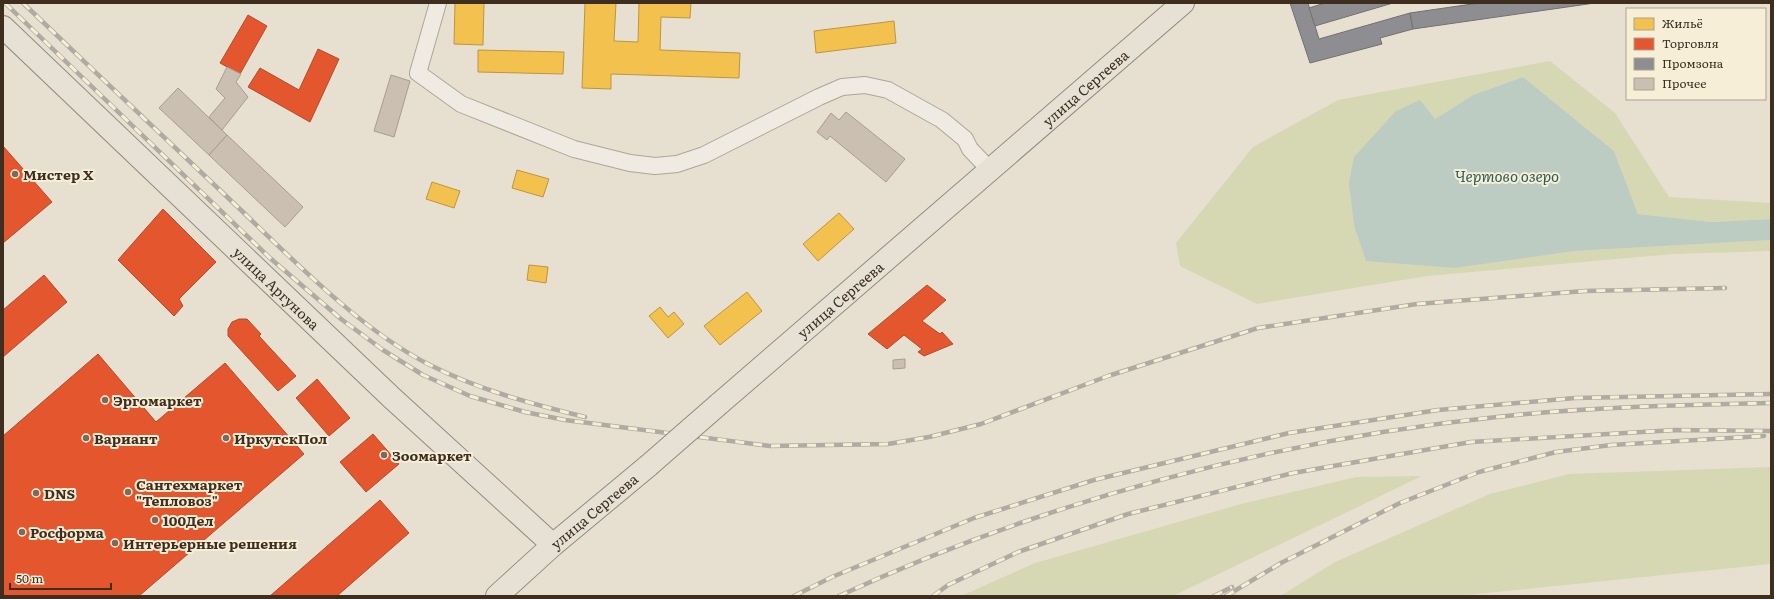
<svg xmlns="http://www.w3.org/2000/svg" width="1774" height="599" font-family="Literata,serif">
<style>
.green{fill:#d6d7b3}
.water{fill:#bcccc2}
.homes{fill:#f2c14e;stroke:#bc9540}
.shops{fill:#e4572e;stroke:#b24b2a}
.industry{fill:#8d8d92;stroke:#757070}
.building{fill:#cbbfb2;stroke:#a89c90}
.lines{fill:none;stroke-linecap:round;stroke-linejoin:round}
.minor-casing{stroke:#ada599;stroke-width:18}
.primary-casing{stroke:#928b80;stroke-width:24}
.minor{stroke:#efebe3;stroke-width:16}
.primary{stroke:#e6e1d4;stroke-width:22}
.rail-casing{stroke:#afaaa2;stroke-width:4.5}
.rail{stroke:#f7eed8;stroke-width:3;stroke-dasharray:9;stroke-linecap:butt}
.primary-bridge-casing{stroke:#928b80;stroke-width:24;stroke-linecap:butt}
.primary-bridge{stroke:#e6e1d4;stroke-width:22}
.poi-dot{fill:#786c5e;stroke:#f7eed8;stroke-width:1.5}
.labels{text-anchor:middle;dominant-baseline:central;stroke-width:4;stroke-linejoin:round;paint-order:stroke}
.street-label{font-size:14px;fill:#3d2e20;stroke:#f7eed8}
.poi-label{font-size:14px;font-weight:bold;fill:#3d2e20;stroke:#f7eed8;text-anchor:start}
.water-label{font-size:15px;font-style:italic;fill:#2f5d5a;stroke:#f7eed8}
</style>
<rect width="100%" height="100%" fill="#e7e0d1"/>
<!-- green -->
<g class="green">
<polygon points="1550,61 1615,113 1669,197 1771,203 1771,219 1712,222 1638,214 1614,151 1523,77 1473,95 1435,119 1413,264 1455,268 1575,251 1771,240 1771,251 1673,254 1427,276 1257,304 1180,266 1176,243 1253,147 1338,100"/>
<polygon points="1771,467 1771,564 1457,596 1280,596 1335,562 1490,494 1569,474"/>
<polygon points="1422,476 1173,596 961,596 1035,563 1241,504 1356,477"/>
</g>
<!-- water -->
<polygon class="water" points="1523,77 1614,151 1638,214 1712,222 1771,219 1771,240 1575,251 1455,268 1366,261 1354,225 1349,183 1354,157 1396,111 1420,100 1435,119 1473,95"/>
<!-- homes -->
<g class="homes">
<polygon points="455,3 484,3 483,45 454,44"/>
<polygon points="585,3 616,3 614,41 638,42 639,3 691,3 690,18 661,17 660,50 740,53 739,78 611,74 611,89 582,88"/>
<polygon points="894,21 896,43 816,53 814,31"/>
<polygon points="478,50 564,52 563,74 478,72"/>
<polygon points="517,170 549,179 543,197 512,188"/>
<polygon points="432,182 460,191 454,208 426,199"/>
<polygon points="839,213 854,229 818,261 803,244"/>
<polygon points="529,265 548,267 546,283 527,280"/>
<polygon points="747,292 762,311 720,345 704,326"/>
<polygon points="660,307 668,317 674,312 684,324 668,338 649,316"/>
</g>
<!-- shops -->
<g class="shops">
<polygon points="248,15 267,26 240,74 220,63"/>
<polygon points="318,49 339,59 310,122 248,87 260,68 299,90"/>
<polygon points="3,146 52,202 3,243"/>
<polygon points="163,209 216,262 179,299 183,306 174,316 118,260"/>
<polygon points="44,275 67,302 3,357 3,310"/>
<polygon points="927,285 946,300 922,321 940,334 942,332 953,344 924,356 918,352 922,349 904,335 887,349 868,334"/>
<polygon points="239,319 247,319 261,334 259,336 296,376 278,391 228,336 228,329 232,322"/>
<polygon points="98,354 156,422 225,363 304,454 139,596 3,596 3,436"/>
<polygon points="317,379 350,418 329,436 296,398"/>
<polygon points="373,434 399,464 366,492 340,462"/>
<polygon points="380,500 409,533 337,596 270,596"/>
</g>
<!-- industry -->
<g class="industry">
<polygon points="1290,3 1308,3 1319,39 1410,13 1413,29 1380,38 1382,44 1310,63"/>
<polygon points="1325,3 1393,3 1315,26 1309,8"/>
<polygon points="1479,3 1595,3 1413,29 1410,13"/>
</g>
<!-- building -->
<g class="building">
<polygon points="227,67 241,74 236,82 248,97 222,130 209,117 225,98 216,89"/>
<polygon points="391,75 410,81 394,137 374,131"/>
<polygon points="178,88 227,135 209,155 159,108"/>
<polygon points="846,112 905,159 886,182 830,136 827,140 817,132 831,113 839,120"/>
<polygon points="227,135 303,207 285,227 209,155"/>
<polygon points="905,359 905,368 893,369 893,360"/>
</g>
<g class="lines">
<!-- minor casing -->
<g class="minor-casing">
<polyline id="minor" points="438,3 418,73 461,104 574,149 630,163 655,166 677,164 704,155 819,97 842,87 865,85 888,90 942,120 965,139 970,149 989,169"/>
</g>
<!-- primary casing -->
<g class="primary-casing">
<g id="primary">
<path id="s1" d="M3,27l389,371 161,147"/>
<path id="s2" d="M719,404l464,-401"/>
<path id="s3" d="M497,596l56,-51 95,-79"/>
</g>
</g>
<!-- minor -->
<use href="#minor" class="minor"/>
<!-- primary -->
<use href="#primary" class="primary"/>
<!-- rail casing -->
<g class="rail-casing">
<g id="rail">
<polyline points="5,3 270,258 341,319 383,350 423,375 470,396 525,412 565,420 770,446 888,444 929,437 981,424 1108,376 1258,328 1417,304 1585,291 1725,288"/>
<path d="M23,3c73,70 147,140 220,209 54,52 121,120 187,153 49,25 102,39 155,52"/>
<polyline points="794,596 832,577 974,518 1094,480 1289,433 1438,410 1575,398 1771,394"/>
<path d="M839,596c203,-94 435,-156 658,-179 91,-10 182,-12 274,-14"/>
<polyline points="933,596 948,585 1018,552 1128,514 1293,473 1471,442 1676,430 1771,431"/>
<polyline points="1214,596 1232,587"/>
<polyline points="1226,596 1281,563 1400,503 1479,472 1556,452 1611,445 1764,436"/>
</g>
</g>
<!-- rail -->
<use href="#rail" class="rail"/>
<!-- primary-bridge casing -->
<g class="primary-bridge-casing">
<polyline id="primary-bridge" points="648,466 719,404"/>
</g>
<!-- primary-bridge -->
<use href="#primary-bridge" class="primary-bridge"/>
</g>
<!-- markers -->
<g class="poi-dot">
<circle cx="15" cy="174" r="4"/>
<circle cx="105" cy="400" r="4"/>
<circle cx="86" cy="438" r="4"/>
<circle cx="226" cy="438" r="4"/>
<circle cx="384" cy="455" r="4"/>
<circle cx="128" cy="492" r="4"/>
<circle cx="36" cy="493" r="4"/>
<circle cx="155" cy="520" r="4"/>
<circle cx="22" cy="532" r="4"/>
<circle cx="115" cy="543" r="4"/>
</g>
<g class="labels">
<!-- street labels -->
<g class="street-label">
<text stroke="none"><textPath href="#s2" startOffset="484">улица Сергеева</textPath></text>
<text stroke="none"><textPath href="#s1" startOffset="378">улица Аргунова</textPath></text>
<text stroke="none"><textPath href="#s2" startOffset="160">улица Сергеева</textPath></text>
<text stroke="none"><textPath href="#s3" startOffset="129">улица Сергеева</textPath></text>
</g>
<!-- poi labels -->
<g class="poi-label">
<text x="23" y="174">Мистер Х</text>
<text x="113" y="400">Эргомаркет</text>
<text x="94" y="438">Вариант</text>
<text x="234" y="438">ИркутскПол</text>
<text x="392" y="455">Зоомаркет</text>
<text x="136" y="484">Сантехмаркет<tspan x="136" dy="16">"Тепловоз"</tspan></text>
<text x="44" y="493">DNS</text>
<text x="163" y="520">100Дел</text>
<text x="30" y="532">Росформа</text>
<text x="123" y="543">Интерьерные решения</text>
</g>
<!-- water labels -->
<g class="water-label">
<text x="1507" y="175">Чертово озеро</text>
</g>
</g>
<!-- border -->
<rect width="1774" height="599" fill="none" stroke="#3d2e20" stroke-width="8"/>
<!-- legend -->
<rect x="1626" y="8" width="140" height="92" fill="#f7eed8" stroke="#ada18e"/>
<rect x="1634" y="18" width="20" height="12" fill="#f2c14e" stroke="#ada18e"/>
<text x="1662" y="28" font-size="12" fill="#3d2e20">Жильё</text>
<rect x="1634" y="38" width="20" height="12" fill="#e4572e" stroke="#ada18e"/>
<text x="1662" y="48" font-size="12" fill="#3d2e20">Торговля</text>
<rect x="1634" y="58" width="20" height="12" fill="#8d8d92" stroke="#ada18e"/>
<text x="1662" y="68" font-size="12" fill="#3d2e20">Промзона</text>
<rect x="1634" y="78" width="20" height="12" fill="#cbbfb2" stroke="#ada18e"/>
<text x="1662" y="88" font-size="12" fill="#3d2e20">Прочее</text>
<!-- scale -->
<path d="M10 583v6h101v-6" fill="none" stroke="#3d2e20" stroke-width="2"/>
<text x="16" y="583" font-size="12" fill="#3d2e20" stroke="#f7eed8" stroke-width="3" paint-order="stroke">50 m</text>
</svg>
